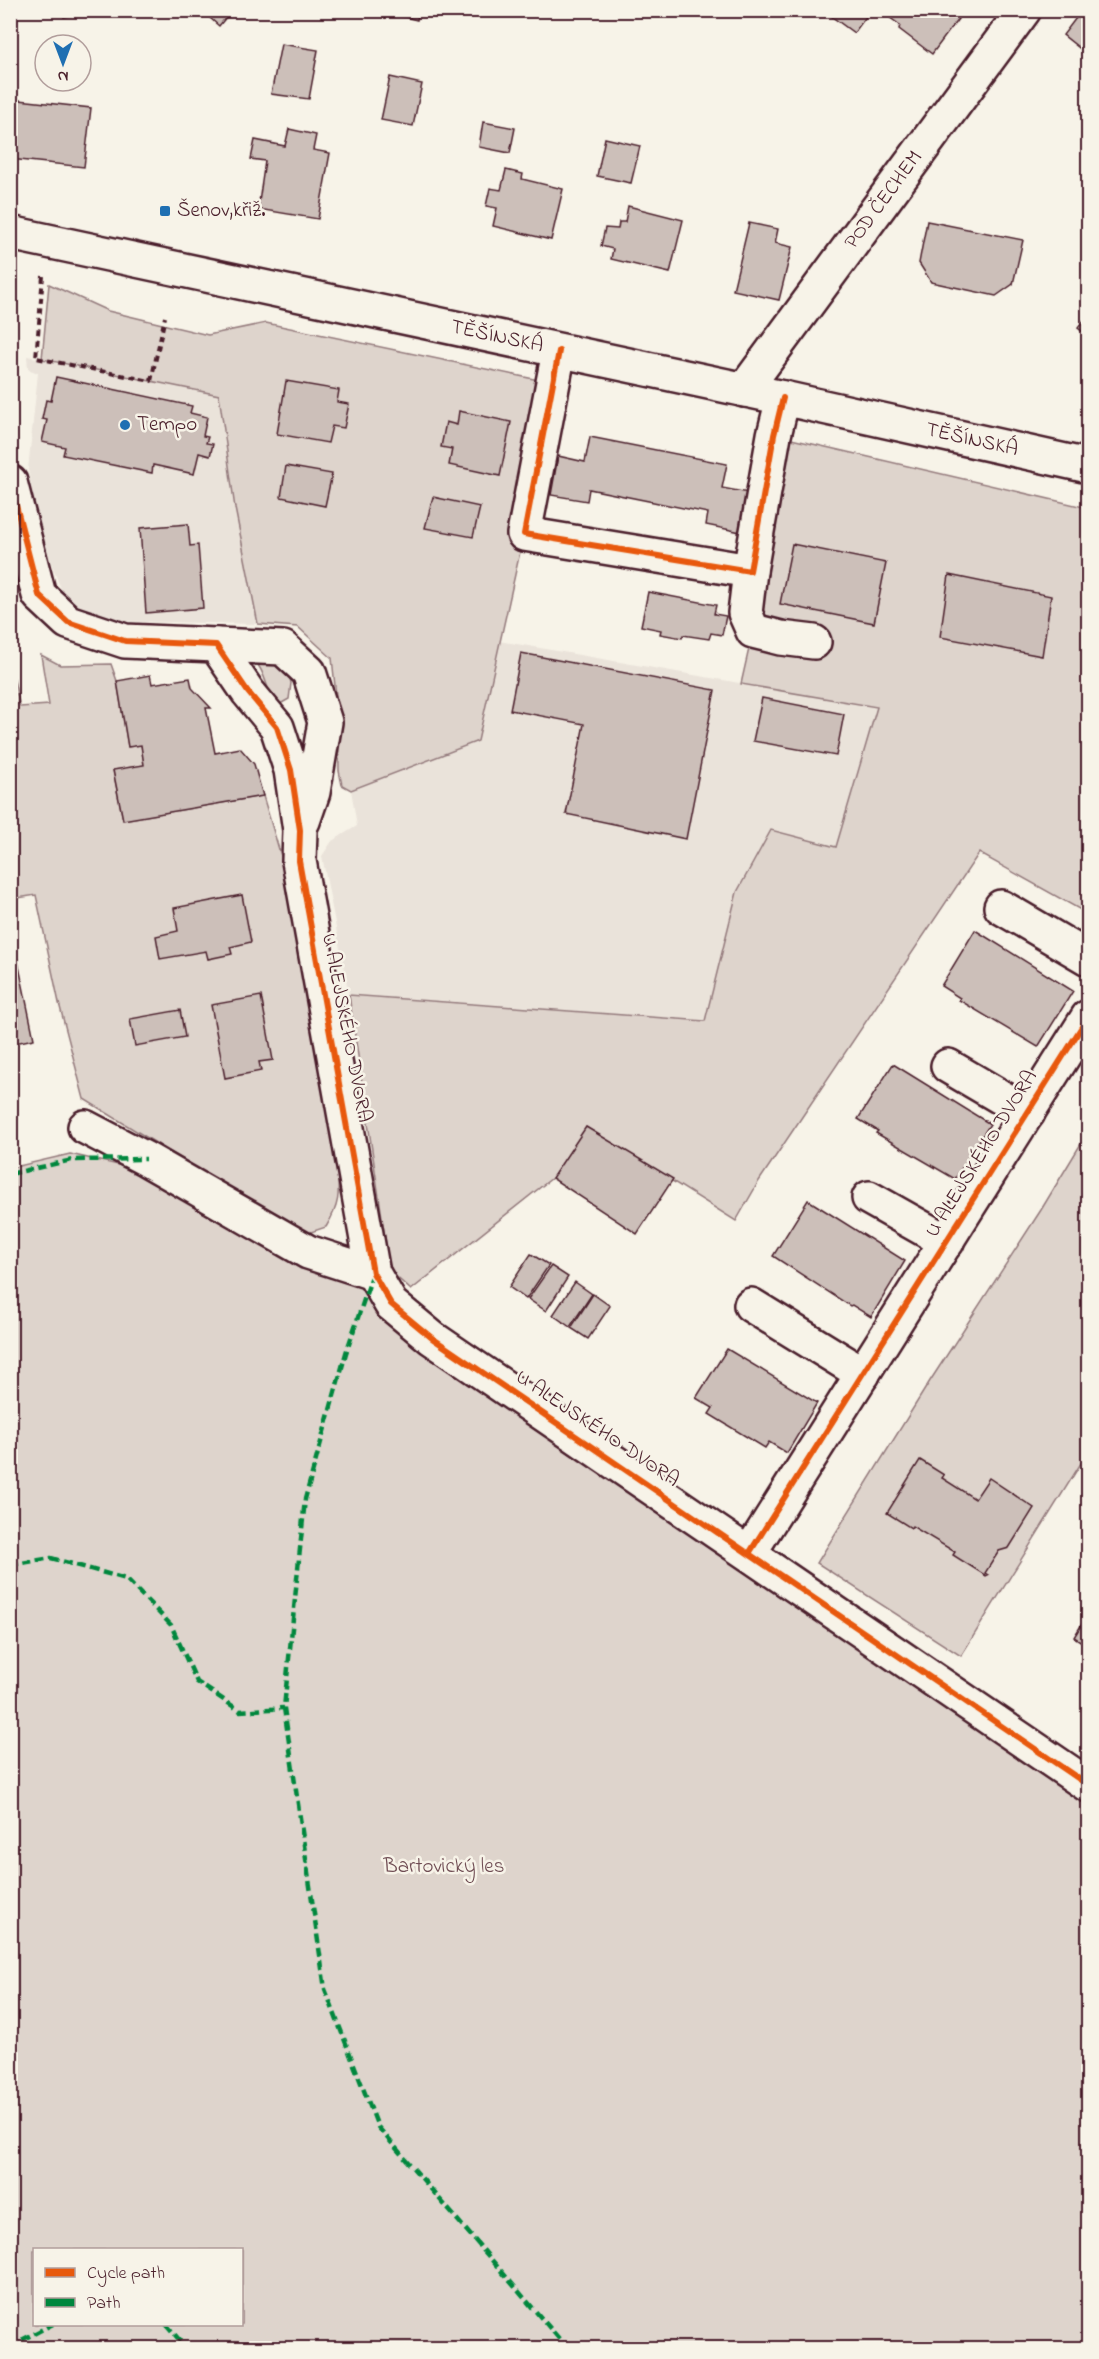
<svg xmlns="http://www.w3.org/2000/svg" width="1099" height="2359" font-family="'Indie Flower',sans-serif">
<style>
.built{fill:#eae3da}
.green{fill:#ded4cc;stroke:#947a7c;stroke-width:1.5;fill-rule:evenodd}
.building{fill:#ccbfb9;stroke:#4a1f2b;stroke-width:1.5}
.lines{fill:none;stroke-linecap:round;stroke-linejoin:round}
.minor-casing{stroke:#4a1f2b;stroke-width:38}
.major-casing{stroke:#4a1f2b;stroke-width:38}
.path{stroke:#4a1f2b;stroke-width:4;stroke-dasharray:6 4.5;stroke-linecap:butt}
.minor{stroke:#f7f3e8;stroke-width:33}
.major{stroke:#f7f3e8;stroke-width:33}
.quiet{stroke:#00873e;stroke-width:4.5;stroke-dasharray:9 4.5;stroke-linecap:butt}
.cycleway-casing{stroke:#f7f3e8;stroke-width:10}
.cycleway{stroke:#e8590c;stroke-width:6}
.poi-dot{fill:#1f6fb2;stroke:#f7f3e8;stroke-width:2}
.labels{text-anchor:middle;dominant-baseline:central;stroke-width:5;stroke-linejoin:round;paint-order:stroke}
.street-label{font-size:21px;fill:#4a1f2b;stroke:#f7f3e8}
.poi-label{font-size:21px;fill:#4a1f2b;stroke:#f7f3e8;text-anchor:start}
.park-label{font-size:21px;fill:#6f4c53;stroke:#f7f3e8}
</style>
<rect width="100%" height="100%" fill="#f7f3e8"/>
<filter id="ink" filterUnits="userSpaceOnUse"><feTurbulence type="fractalNoise" baseFrequency=".0167" numOctaves="2"/><feDisplacementMap in="SourceGraphic" scale="12" xChannelSelector="R" yChannelSelector="G"/><feConvolveMatrix kernelMatrix="1 2 1 2 8 2 1 2 1" color-interpolation-filters="sRGB"/></filter>
<g filter="url(#ink)">
<!-- built -->
<g class="built">
<polygon points="27,356 219,395 235,508 258,624 107,621 78,606 61,589 40,534 28,470 38,373 28,369"/>
<polygon points="499,641 877,707 836,847 771,831 737,891 705,1021 349,995 322,856 332,841 357,826 351,790 478,741"/>
</g>
<!-- green -->
<g class="green">
<polygon points="49,284 108,311 208,335 266,323 553,383 524,534 478,741 351,790 342,785 339,771 338,714 332,658 298,627 258,624 235,508 219,395 42,359"/>
<polygon points="774,435 1088,508 1088,914 979,853 759,1181 736,1221 586,1127 552,1178 411,1290 390,1271 349,995 705,1021 737,892 771,830 836,847 877,707 741,684 753,631"/>
<path d="M41,655l19,10 51,-1 6,17 11,66 13,-2 3,20 -31,5 10,50 140,-24 18,60 56,309c2,28 4,37 -11,62l-18,6 -51,-28 -173,-106 -25,-96 -23,-108 -25,4 -1,-237 10,45 29,-2z"/>
<path d="M264,655l23,11 4,17 -2,16 -9,5c-15,-11 -12,-25 -22,-39z"/>
<polygon points="1088,1132 1088,1452 961,1656 817,1563 930,1381 1041,1210"/>
<path d="M70,1154l66,15 194,109 43,-5 18,31 697,480v564h-1077l-1,-1180zM34,2250h208v74h-208z"/>
</g>
<!-- building -->
<g class="building">
<polygon points="63,10 93,10 94,11 64,17"/>
<polygon points="201,10 232,10 219,26"/>
<polygon points="377,10 419,10 417,20"/>
<polygon points="835,10 871,10 854,33 831,16"/>
<polygon points="894,10 948,10 958,19 932,54 899,29 900,25 889,17"/>
<polygon points="1082,10 1088,10 1088,55 1063,35"/>
<polygon points="281,44 318,50 309,99 271,94"/>
<polygon points="390,77 422,84 413,126 381,120"/>
<polygon points="10,99 91,108 84,167 10,159"/>
<polygon points="483,122 515,128 510,153 479,147"/>
<polygon points="289,129 316,135 313,150 330,153 318,219 258,209 265,161 251,159 255,140 285,146"/>
<polygon points="605,138 640,146 631,183 597,176"/>
<polygon points="506,170 523,174 522,179 563,189 551,240 493,226 497,208 486,206 490,188 501,190"/>
<polygon points="628,206 683,220 670,273 611,259 613,249 601,246 605,228 618,229 619,222 625,222"/>
<polygon points="927,221 1023,240 1013,284 996,296 931,282 919,263"/>
<polygon points="749,223 778,229 775,243 792,247 779,300 733,290"/>
<polygon points="1088,315 1088,336 1078,328"/>
<polygon points="56,377 192,406 190,413 207,417 203,436 208,437 206,443 213,444 210,456 199,453 194,474 153,465 152,473 63,455 65,447 42,442 47,420 42,419 46,400 51,401"/>
<polygon points="286,381 339,390 337,402 349,404 344,428 332,426 328,443 277,434"/>
<polygon points="459,411 511,422 500,476 449,465 452,449 441,447 446,422 457,425"/>
<polygon points="590,437 727,464 722,488 749,493 741,532 706,525 708,513 589,489 587,501 551,495 558,456 585,462"/>
<polygon points="286,466 332,474 325,506 281,497"/>
<polygon points="433,497 480,507 473,537 425,528"/>
<polygon points="188,524 190,546 198,545 203,608 146,613 140,528"/>
<polygon points="792,544 886,563 874,623 780,604"/>
<polygon points="949,575 1051,596 1042,656 940,637"/>
<polygon points="648,592 716,605 714,614 726,616 722,635 711,633 709,639 683,635 682,638 660,634 661,630 641,626"/>
<polygon points="521,653 715,690 686,839 566,814 584,724 510,710"/>
<polygon points="150,675 152,684 190,678 192,688 211,708 206,708 215,753 240,748 254,764 263,796 123,820 113,770 144,765 141,745 128,747 117,681"/>
<polygon points="762,698 844,714 836,756 753,741"/>
<polygon points="242,895 251,942 230,947 232,954 208,959 206,951 160,959 156,936 178,931 174,908"/>
<polygon points="10,923 34,1039 10,1044"/>
<polygon points="975,930 1073,991 1038,1047 959,1000 960,998 941,986"/>
<polygon points="261,996 273,1060 259,1062 261,1071 225,1078 211,1005"/>
<polygon points="180,1010 185,1037 135,1046 130,1019"/>
<polygon points="893,1064 990,1124 955,1179 876,1133 878,1131 858,1119"/>
<polygon points="586,1127 673,1179 637,1234 552,1178"/>
<polygon points="808,1200 905,1261 871,1317 852,1305 850,1306 773,1256"/>
<polygon points="531,1254 549,1265 526,1299 509,1287"/>
<polygon points="551,1266 568,1277 546,1311 528,1299"/>
<polygon points="575,1282 592,1294 570,1327 553,1315"/>
<polygon points="593,1294 610,1306 588,1339 571,1328"/>
<polygon points="727,1349 817,1403 787,1453 769,1442 765,1448 709,1414 713,1408 696,1398"/>
<polygon points="920,1460 944,1475 942,1478 975,1499 989,1478 1034,1508 1009,1548 999,1551 985,1573 988,1575 986,1576 953,1555 955,1552 912,1526 911,1528 887,1513"/>
<polygon points="1088,1614 1088,1646 1074,1637"/>
</g>
<g class="lines">
<!-- minor casing -->
<g class="minor-casing">
<g id="minor">
<polyline points="559,351 524,534 750,571 774,435 783,398"/>
<path id="s1" d="M744,390l280,-380"/>
<polyline points="10,482 39,595 68,622 125,641 216,645 248,692 277,727 291,770 300,830 299,861 373,1273 391,1304 432,1338 1088,1785"/>
<polyline points="750,571 745,613 753,631 781,638 814,642"/>
<polyline points="216,645 283,648 309,672 325,722 313,792 303,821"/>
<polyline points="1001,907 1088,958"/>
<polyline points="948,1066 1028,1113"/>
<polyline points="85,1127 146,1159 308,1252 373,1273"/>
<polyline points="869,1198 947,1242"/>
<polyline points="751,1305 863,1374"/>
<polyline points="750,1552 1088,1017"/>
</g>
</g>
<!-- major casing -->
<g class="major-casing">
<g id="major">
<path id="s2" d="M10,233l773,165 305,68"/>
</g>
</g>
<!-- path -->
<polyline class="path" points="43,276 36,358 151,381 165,317"/>
<!-- minor -->
<use href="#minor" class="minor"/>
<!-- major -->
<use href="#major" class="major"/>
<!-- quiet -->
<g class="quiet">
<polyline points="10,1174 72,1160 146,1159"/>
<polyline points="373,1273 346,1353 305,1499 284,1708 325,1989 378,2127 567,2348"/>
<polyline points="10,1565 51,1558 126,1579 171,1625 197,1682 240,1711 284,1708"/>
<polyline points="166,2324 186,2348"/>
<polyline points="10,2346 53,2324"/>
</g>
<!-- cycleway casing -->
<g class="cycleway-casing">
<g id="cycleway">
<polyline points="559,351 524,534 750,571 774,435 783,398"/>
<polyline points="10,482 39,595 68,622 125,641 216,645 248,692 277,727 291,770 300,830 299,861 373,1273 391,1304 432,1338 1088,1785"/>
<polyline points="750,1552 1088,1017"/>
</g>
</g>
<!-- cycleway -->
<use href="#cycleway" class="cycleway"/>
</g>
</g>
<!-- markers -->
<g class="poi-dot">
<rect x="159" y="205" width="12" height="12" rx="3"/>
<circle cx="125" cy="425" r="6"/>
</g>
<g class="labels">
<!-- street labels -->
<g class="street-label">
<text stroke="none"><textPath href="#s1" startOffset="236">POD ČECHEM</textPath></text>
<text stroke="none"><textPath href="#s2" startOffset="498">TĚŠÍNSKÁ</textPath></text>
<text stroke="none"><textPath href="#s2" startOffset="984">TĚŠÍNSKÁ</textPath></text>
<text transform="translate(346 1028) rotate(79)">U ALEJSKÉHO DVORA</text>
<text transform="translate(982 1154) rotate(-58)">U ALEJSKÉHO DVORA</text>
<text transform="translate(597 1429) rotate(34)">U ALEJSKÉHO DVORA</text>
</g>
<!-- poi labels -->
<g class="poi-label">
<text x="177" y="211">Šenov,křiž.</text>
<text x="137" y="425">Tempo</text>
</g>
<!-- park labels -->
<g class="park-label">
<text x="444" y="1867">Bartovický les</text>
</g>
</g>
<!-- margin -->
<rect width="1099" height="2359" fill="none" stroke="#f7f3e8" stroke-width="36"/>
<rect x="18" y="18" width="1063" height="2323" fill="none" stroke="#4a1f2b" stroke-width="2" filter="url(#ink)"/>
<!-- legend -->
<rect x="33" y="2248" width="210" height="78" fill="#f7f3e8" stroke="#b29e9c" stroke-width="1.5"/>
<rect x="45" y="2268" width="30" height="9" fill="#e8590c" stroke="#b29e9c" stroke-width="1.5"/>
<text x="87" y="2278" font-size="18" fill="#4a1f2b">Cycle path</text>
<rect x="45" y="2298" width="30" height="9" fill="#00873e" stroke="#b29e9c" stroke-width="1.5"/>
<text x="87" y="2308" font-size="18" fill="#4a1f2b">Path</text>
<!-- north arrow -->
<g transform="translate(63 63) rotate(180)"><circle r="28" fill="#f7f3e8" stroke="#b29e9c" stroke-width="1.5"/>
<path d="M0-4.5L10 22L0 15L-10 22Z" fill="#1f6fb2"/>
<text y="-9" font-size="16" font-weight="bold" text-anchor="middle" fill="#4a1f2b">N</text>
</g>
</svg>
